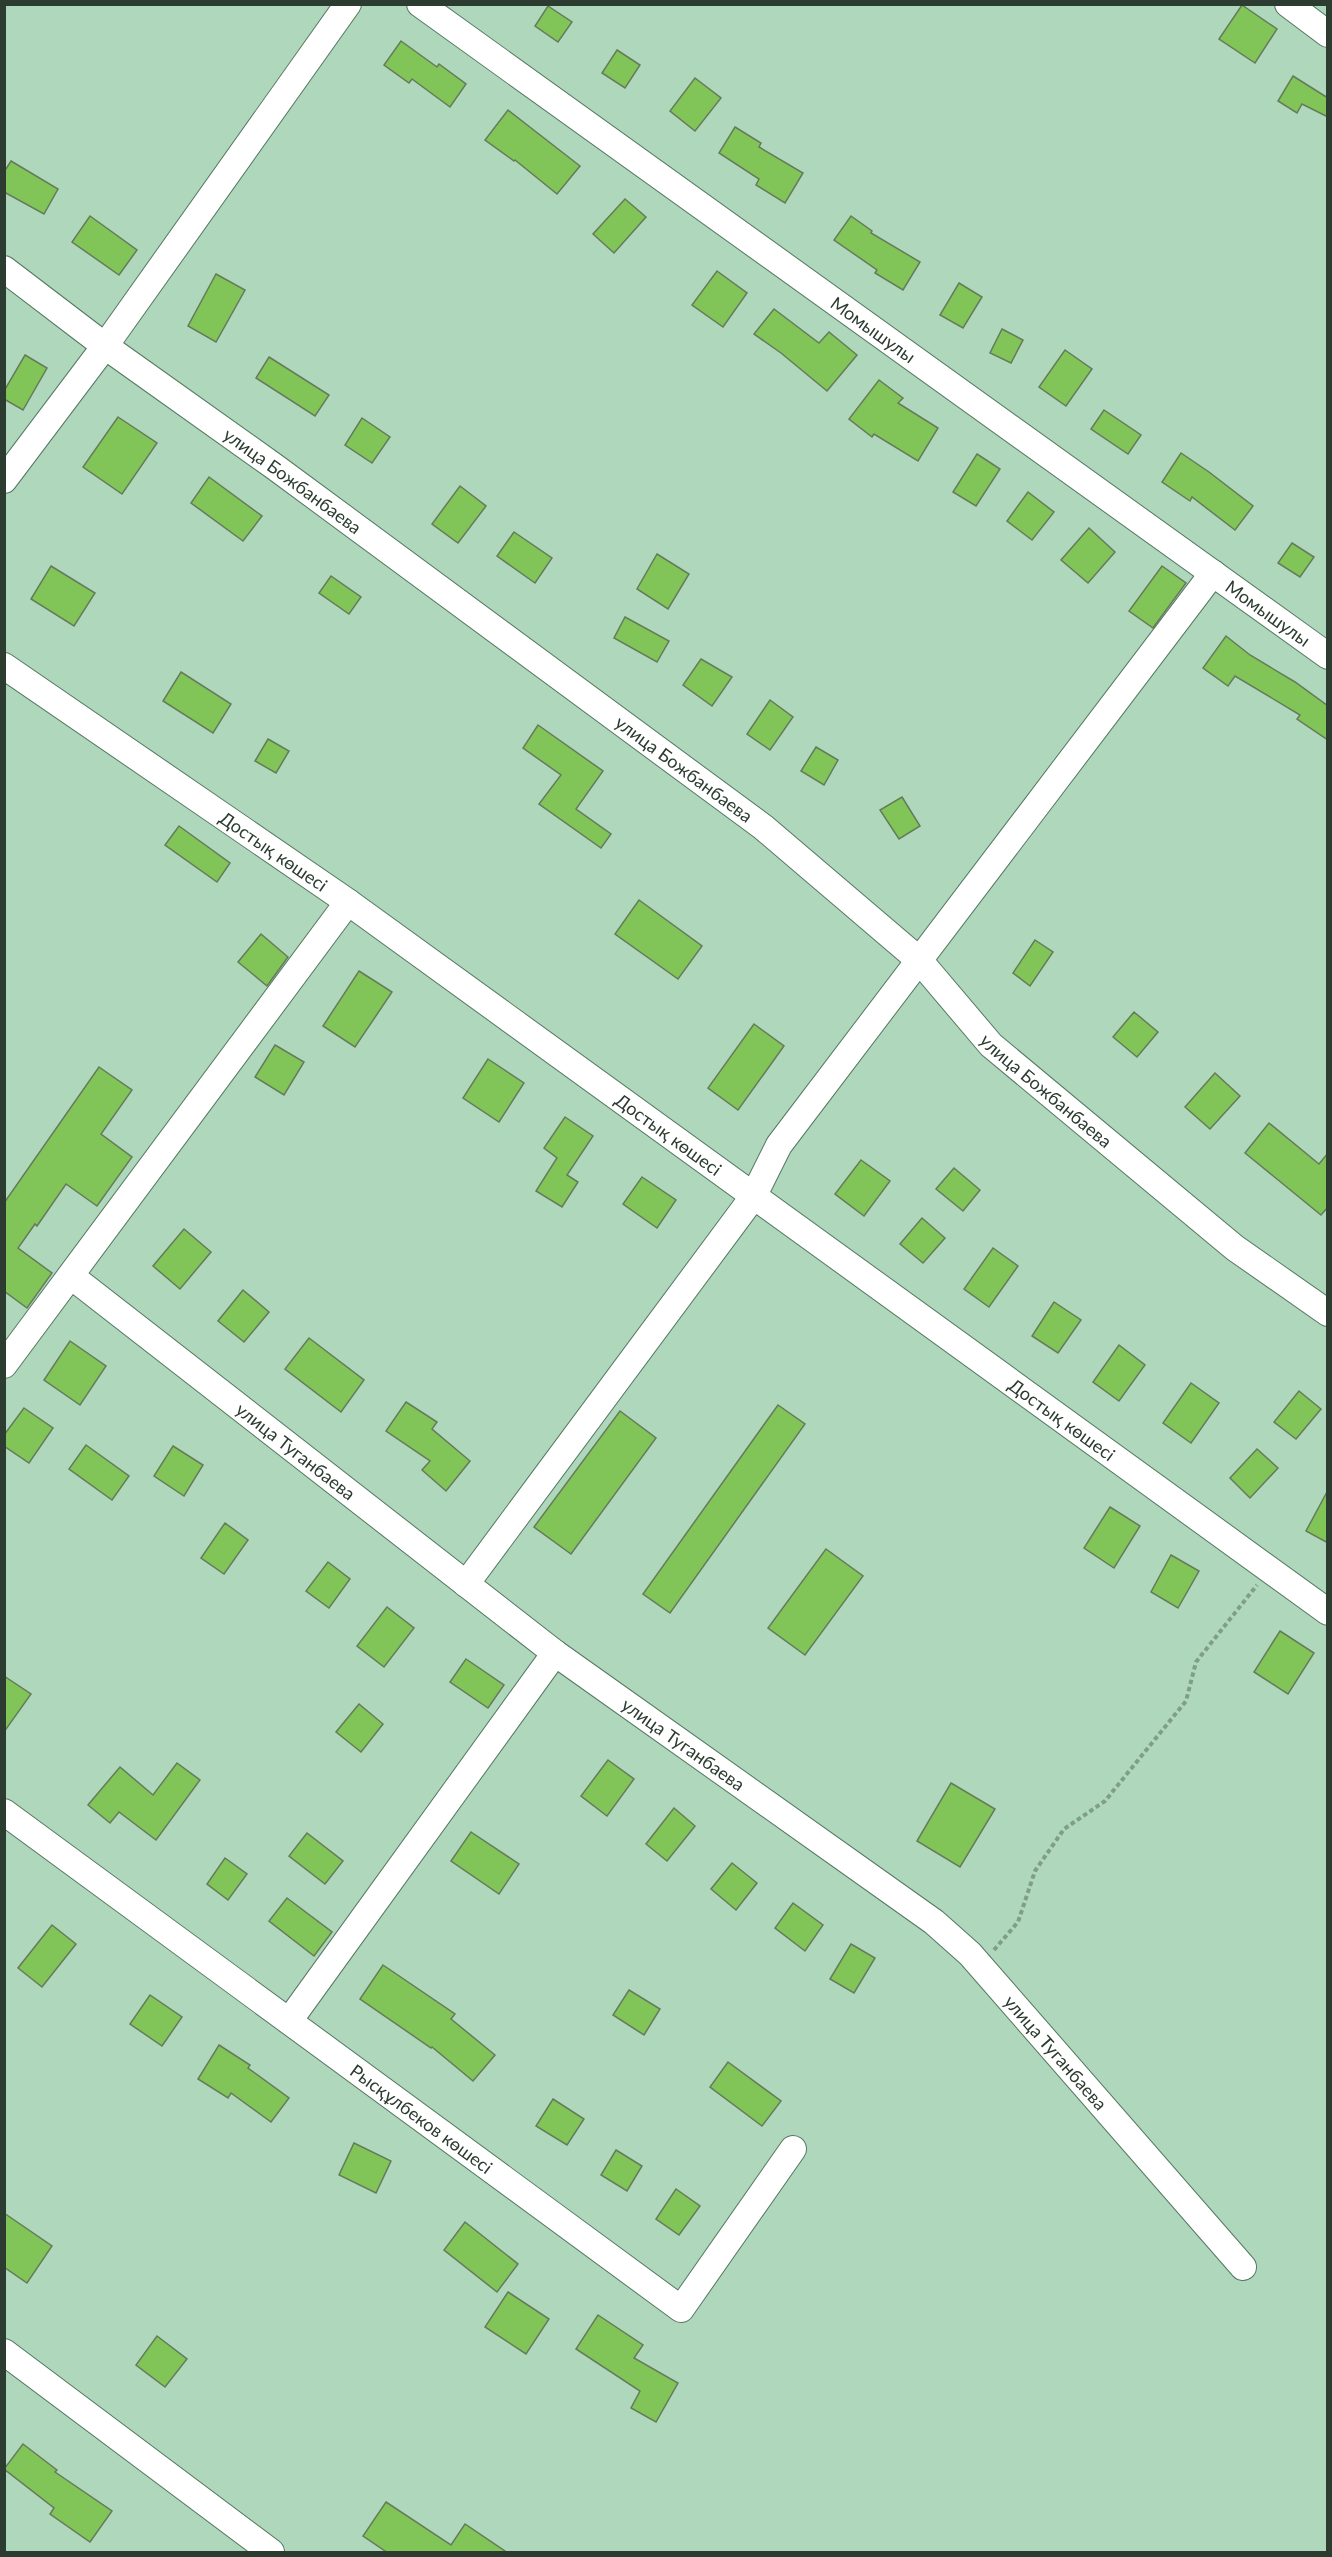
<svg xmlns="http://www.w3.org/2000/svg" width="1332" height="2557" font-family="Lato,sans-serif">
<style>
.building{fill:#81c559;stroke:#657b5a;stroke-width:1.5}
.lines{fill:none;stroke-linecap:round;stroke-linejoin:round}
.minor-casing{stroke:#547860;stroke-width:28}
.path{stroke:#7f9e89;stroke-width:4;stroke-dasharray:4.5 3;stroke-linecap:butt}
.minor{stroke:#fff;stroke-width:26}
.labels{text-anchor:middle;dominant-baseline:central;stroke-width:6;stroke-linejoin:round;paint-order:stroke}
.street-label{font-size:18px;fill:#2c3c31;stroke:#bce4c9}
</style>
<rect width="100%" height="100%" fill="#afd7bc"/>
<!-- building -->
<g class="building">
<polygon points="1242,5 1277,29 1255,63 1219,39"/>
<polygon points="548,6 572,22 558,42 535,26"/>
<polygon points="401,41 437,67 439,64 466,84 450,107 412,79 409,83 384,65"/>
<polygon points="617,50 640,65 625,88 602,73"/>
<polygon points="1293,76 1328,98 1328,117 1302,104 1297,113 1278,101"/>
<polygon points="695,78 721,98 695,131 670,111"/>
<polygon points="508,110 580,166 557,194 515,160 514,161 485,140"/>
<polygon points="735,127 761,143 759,147 803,173 785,203 756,185 759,179 719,153"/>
<polygon points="11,161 58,189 44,214 4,192 4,172"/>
<polygon points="625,199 646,217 614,253 593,234"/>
<polygon points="90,216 137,250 119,275 72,242"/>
<polygon points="851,216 872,231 871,233 920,262 903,290 875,273 877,270 834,240"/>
<polygon points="717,271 747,293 723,327 692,305"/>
<polygon points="216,274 245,290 216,342 188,326"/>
<polygon points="959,283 982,297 963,328 940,315"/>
<polygon points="774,309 819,343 829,332 857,355 827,391 781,353 754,334"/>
<polygon points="1002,329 1023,340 1011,363 990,353"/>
<polygon points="1065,350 1092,369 1066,406 1039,387"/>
<polygon points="25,355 47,368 23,410 4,399 4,391"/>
<polygon points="269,357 329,395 315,416 256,378"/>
<polygon points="879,380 903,398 898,403 938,428 918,461 874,434 872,437 849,419"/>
<polygon points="1104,410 1141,435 1128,454 1091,429"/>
<polygon points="118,417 157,443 122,494 83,467"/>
<polygon points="362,418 390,437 372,463 345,445"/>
<polygon points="1181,453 1209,472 1253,506 1235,530 1192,497 1190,501 1162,482"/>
<polygon points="977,454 1000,469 976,506 953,492"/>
<polygon points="209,477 262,516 243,541 191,503"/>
<polygon points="460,486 486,506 458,543 432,524"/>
<polygon points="1028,492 1054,512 1032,540 1007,521"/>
<polygon points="1089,528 1115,552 1088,583 1061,560"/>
<polygon points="514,532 552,558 535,583 497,556"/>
<polygon points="1292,543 1314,557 1300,577 1278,563"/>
<polygon points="657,554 689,574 668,609 637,589"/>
<polygon points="51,566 95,593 74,626 31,599"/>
<polygon points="1162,566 1186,583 1153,628 1129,611"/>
<polygon points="331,576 361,597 349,614 319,593"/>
<polygon points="625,617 669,641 657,662 614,638"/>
<polygon points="1226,636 1250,655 1295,682 1328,706 1328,740 1297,719 1300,715 1235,676 1228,686 1203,668"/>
<polygon points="701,659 732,677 712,706 683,685"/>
<polygon points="181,672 231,704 213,733 163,701"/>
<polygon points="770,700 793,717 770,750 747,734"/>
<polygon points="538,725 603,771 576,809 611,834 601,848 539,804 561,775 523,748"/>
<polygon points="268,739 289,751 276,773 255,761"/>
<polygon points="816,747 838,760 824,785 801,771"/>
<polygon points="902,797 920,826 899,839 880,810"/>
<polygon points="179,826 230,863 217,882 165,845"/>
<polygon points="639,900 702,946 678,979 615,934"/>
<polygon points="261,934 288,957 267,986 238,962"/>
<polygon points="1035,940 1053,952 1030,986 1013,973"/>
<polygon points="359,971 392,992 355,1047 323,1026"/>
<polygon points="1134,1012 1158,1032 1137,1057 1113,1037"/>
<polygon points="754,1024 784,1046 738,1110 708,1088"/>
<polygon points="275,1045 304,1062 284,1095 255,1077"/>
<polygon points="488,1059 524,1083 499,1122 463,1098"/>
<polygon points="99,1067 132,1090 101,1134 132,1157 97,1206 66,1184 37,1226 35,1224 18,1248 52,1273 27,1308 4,1291 4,1203"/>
<polygon points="1215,1073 1240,1096 1210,1129 1185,1107"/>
<polygon points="565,1117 593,1136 567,1175 578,1182 562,1207 536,1191 557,1158 544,1148"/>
<polygon points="1269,1123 1319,1164 1328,1153 1328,1207 1321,1215 1245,1153"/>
<polygon points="861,1160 890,1181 864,1216 835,1194"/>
<polygon points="954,1168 980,1190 963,1211 936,1189"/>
<polygon points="642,1177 676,1200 657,1228 623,1204"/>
<polygon points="922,1218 945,1238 923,1263 900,1244"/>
<polygon points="184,1229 211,1252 180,1289 153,1266"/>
<polygon points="993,1248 1018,1266 989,1307 964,1289"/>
<polygon points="243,1290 269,1312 244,1342 218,1321"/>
<polygon points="1054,1302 1081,1320 1058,1353 1032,1336"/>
<polygon points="309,1338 364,1380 341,1412 285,1369"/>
<polygon points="70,1341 106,1366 80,1405 44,1380"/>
<polygon points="1119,1345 1145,1365 1119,1401 1093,1382"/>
<polygon points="1191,1383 1219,1403 1191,1443 1163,1423"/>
<polygon points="1299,1391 1321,1409 1296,1439 1274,1422"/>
<polygon points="406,1402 437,1422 432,1429 470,1461 446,1491 422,1470 430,1461 386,1431"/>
<polygon points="778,1405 805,1424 670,1613 643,1594"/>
<polygon points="24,1408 53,1428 29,1463 4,1446 4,1435"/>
<polygon points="620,1411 656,1438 571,1554 534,1527"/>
<polygon points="86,1445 129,1476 112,1500 69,1469"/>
<polygon points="173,1446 203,1465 184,1496 154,1476"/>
<polygon points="1257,1449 1278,1468 1250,1498 1230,1478"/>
<polygon points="1328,1490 1328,1543 1306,1531"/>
<polygon points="1110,1507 1140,1526 1114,1568 1084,1548"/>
<polygon points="225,1523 248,1540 224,1574 201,1558"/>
<polygon points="826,1549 863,1576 805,1655 768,1628"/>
<polygon points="1171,1555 1199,1571 1178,1608 1151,1592"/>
<polygon points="328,1562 350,1579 329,1608 306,1591"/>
<polygon points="387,1607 414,1628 384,1667 357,1646"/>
<polygon points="1280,1631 1314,1653 1288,1694 1254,1672"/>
<polygon points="466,1659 504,1685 488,1708 450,1682"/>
<polygon points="4,1676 31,1694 4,1732"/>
<polygon points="359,1704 383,1724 361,1752 336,1732"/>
<polygon points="608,1760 634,1779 607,1816 581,1796"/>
<polygon points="177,1763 200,1780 156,1840 119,1812 110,1823 88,1805 120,1767 153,1795"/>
<polygon points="951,1783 995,1809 960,1867 917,1841"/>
<polygon points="674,1808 695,1826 667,1861 646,1844"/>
<polygon points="471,1832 519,1864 499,1894 451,1861"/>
<polygon points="307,1833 343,1861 325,1884 289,1856"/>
<polygon points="225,1858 247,1874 228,1900 207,1884"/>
<polygon points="732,1863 757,1883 736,1910 711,1889"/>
<polygon points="287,1898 332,1932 314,1956 269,1921"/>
<polygon points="793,1903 823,1925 805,1951 775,1928"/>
<polygon points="52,1925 76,1944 42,1987 18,1968"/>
<polygon points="851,1944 875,1958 854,1993 830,1979"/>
<polygon points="383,1965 455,2014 451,2019 495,2055 473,2081 432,2047 431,2048 360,1999"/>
<polygon points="629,1990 660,2009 644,2035 613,2015"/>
<polygon points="150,1995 182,2017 162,2046 130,2024"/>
<polygon points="219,2045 250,2065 248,2068 289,2098 271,2122 231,2093 228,2098 198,2079"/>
<polygon points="728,2062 781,2101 762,2126 710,2087"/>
<polygon points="553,2099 584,2119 567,2145 536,2126"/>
<polygon points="354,2143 391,2161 376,2193 339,2175"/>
<polygon points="616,2150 642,2166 627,2191 601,2175"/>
<polygon points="676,2189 700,2206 679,2235 656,2219"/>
<polygon points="4,2213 52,2246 27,2283 4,2267"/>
<polygon points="465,2222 518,2264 497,2292 444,2250"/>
<polygon points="508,2292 549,2319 526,2354 485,2327"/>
<polygon points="598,2315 643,2345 634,2358 678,2383 656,2422 631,2408 640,2391 576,2349"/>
<polygon points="157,2336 187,2359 165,2387 136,2365"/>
<polygon points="23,2444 57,2470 55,2472 112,2511 90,2542 50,2514 54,2508 4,2469"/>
<polygon points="386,2502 451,2545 465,2524 508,2553 388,2553 363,2536"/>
</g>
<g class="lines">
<!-- minor casing -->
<g class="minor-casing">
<g id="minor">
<path id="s1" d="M420,4l908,652"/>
<polyline points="1288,4 1328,34"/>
<path id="s2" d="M4,269l101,77 170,121 488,360 156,133 72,85 244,203 93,65"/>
<polyline points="4,480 105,346 348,4"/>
<path id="s3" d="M4,666l344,236 980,710"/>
<path id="s4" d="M71,1276l484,377 379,269 36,32 273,313"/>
<polyline points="4,1365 348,902"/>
<polyline points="466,1584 753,1197 779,1145 1213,573"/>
<path id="s5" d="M4,1812l677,497 112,-160"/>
<polyline points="289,2021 555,1653"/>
<polyline points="4,2352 271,2552"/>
</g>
</g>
<!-- path -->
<polyline class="path" points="994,1950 1018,1922 1035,1871 1064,1829 1105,1801 1186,1701 1196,1662 1257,1585"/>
<!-- minor -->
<use href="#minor" class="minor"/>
</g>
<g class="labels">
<!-- street labels -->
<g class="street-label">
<text stroke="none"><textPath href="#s1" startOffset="558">Момышулы</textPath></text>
<text stroke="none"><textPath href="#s2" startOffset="358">улица Божбанбаева</textPath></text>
<text stroke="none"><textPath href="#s1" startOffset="1044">Момышулы</textPath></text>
<text stroke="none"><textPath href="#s2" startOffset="844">улица Божбанбаева</textPath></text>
<text stroke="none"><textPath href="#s3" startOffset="327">Достық көшесі</textPath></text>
<text stroke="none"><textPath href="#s2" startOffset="1330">улица Божбанбаева</textPath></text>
<text stroke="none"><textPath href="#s3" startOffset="813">Достық көшесі</textPath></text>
<text stroke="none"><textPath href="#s3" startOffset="1299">Достық көшесі</textPath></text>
<text stroke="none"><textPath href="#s4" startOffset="285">улица Туганбаева</textPath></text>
<text stroke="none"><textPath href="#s4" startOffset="771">улица Туганбаева</textPath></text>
<text stroke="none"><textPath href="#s4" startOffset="1257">улица Туганбаева</textPath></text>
<text stroke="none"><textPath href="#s5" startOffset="518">Рысқұлбеков көшесі</textPath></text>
</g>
</g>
<!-- border -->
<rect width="1332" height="2557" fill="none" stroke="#2c3c31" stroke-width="12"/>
</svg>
